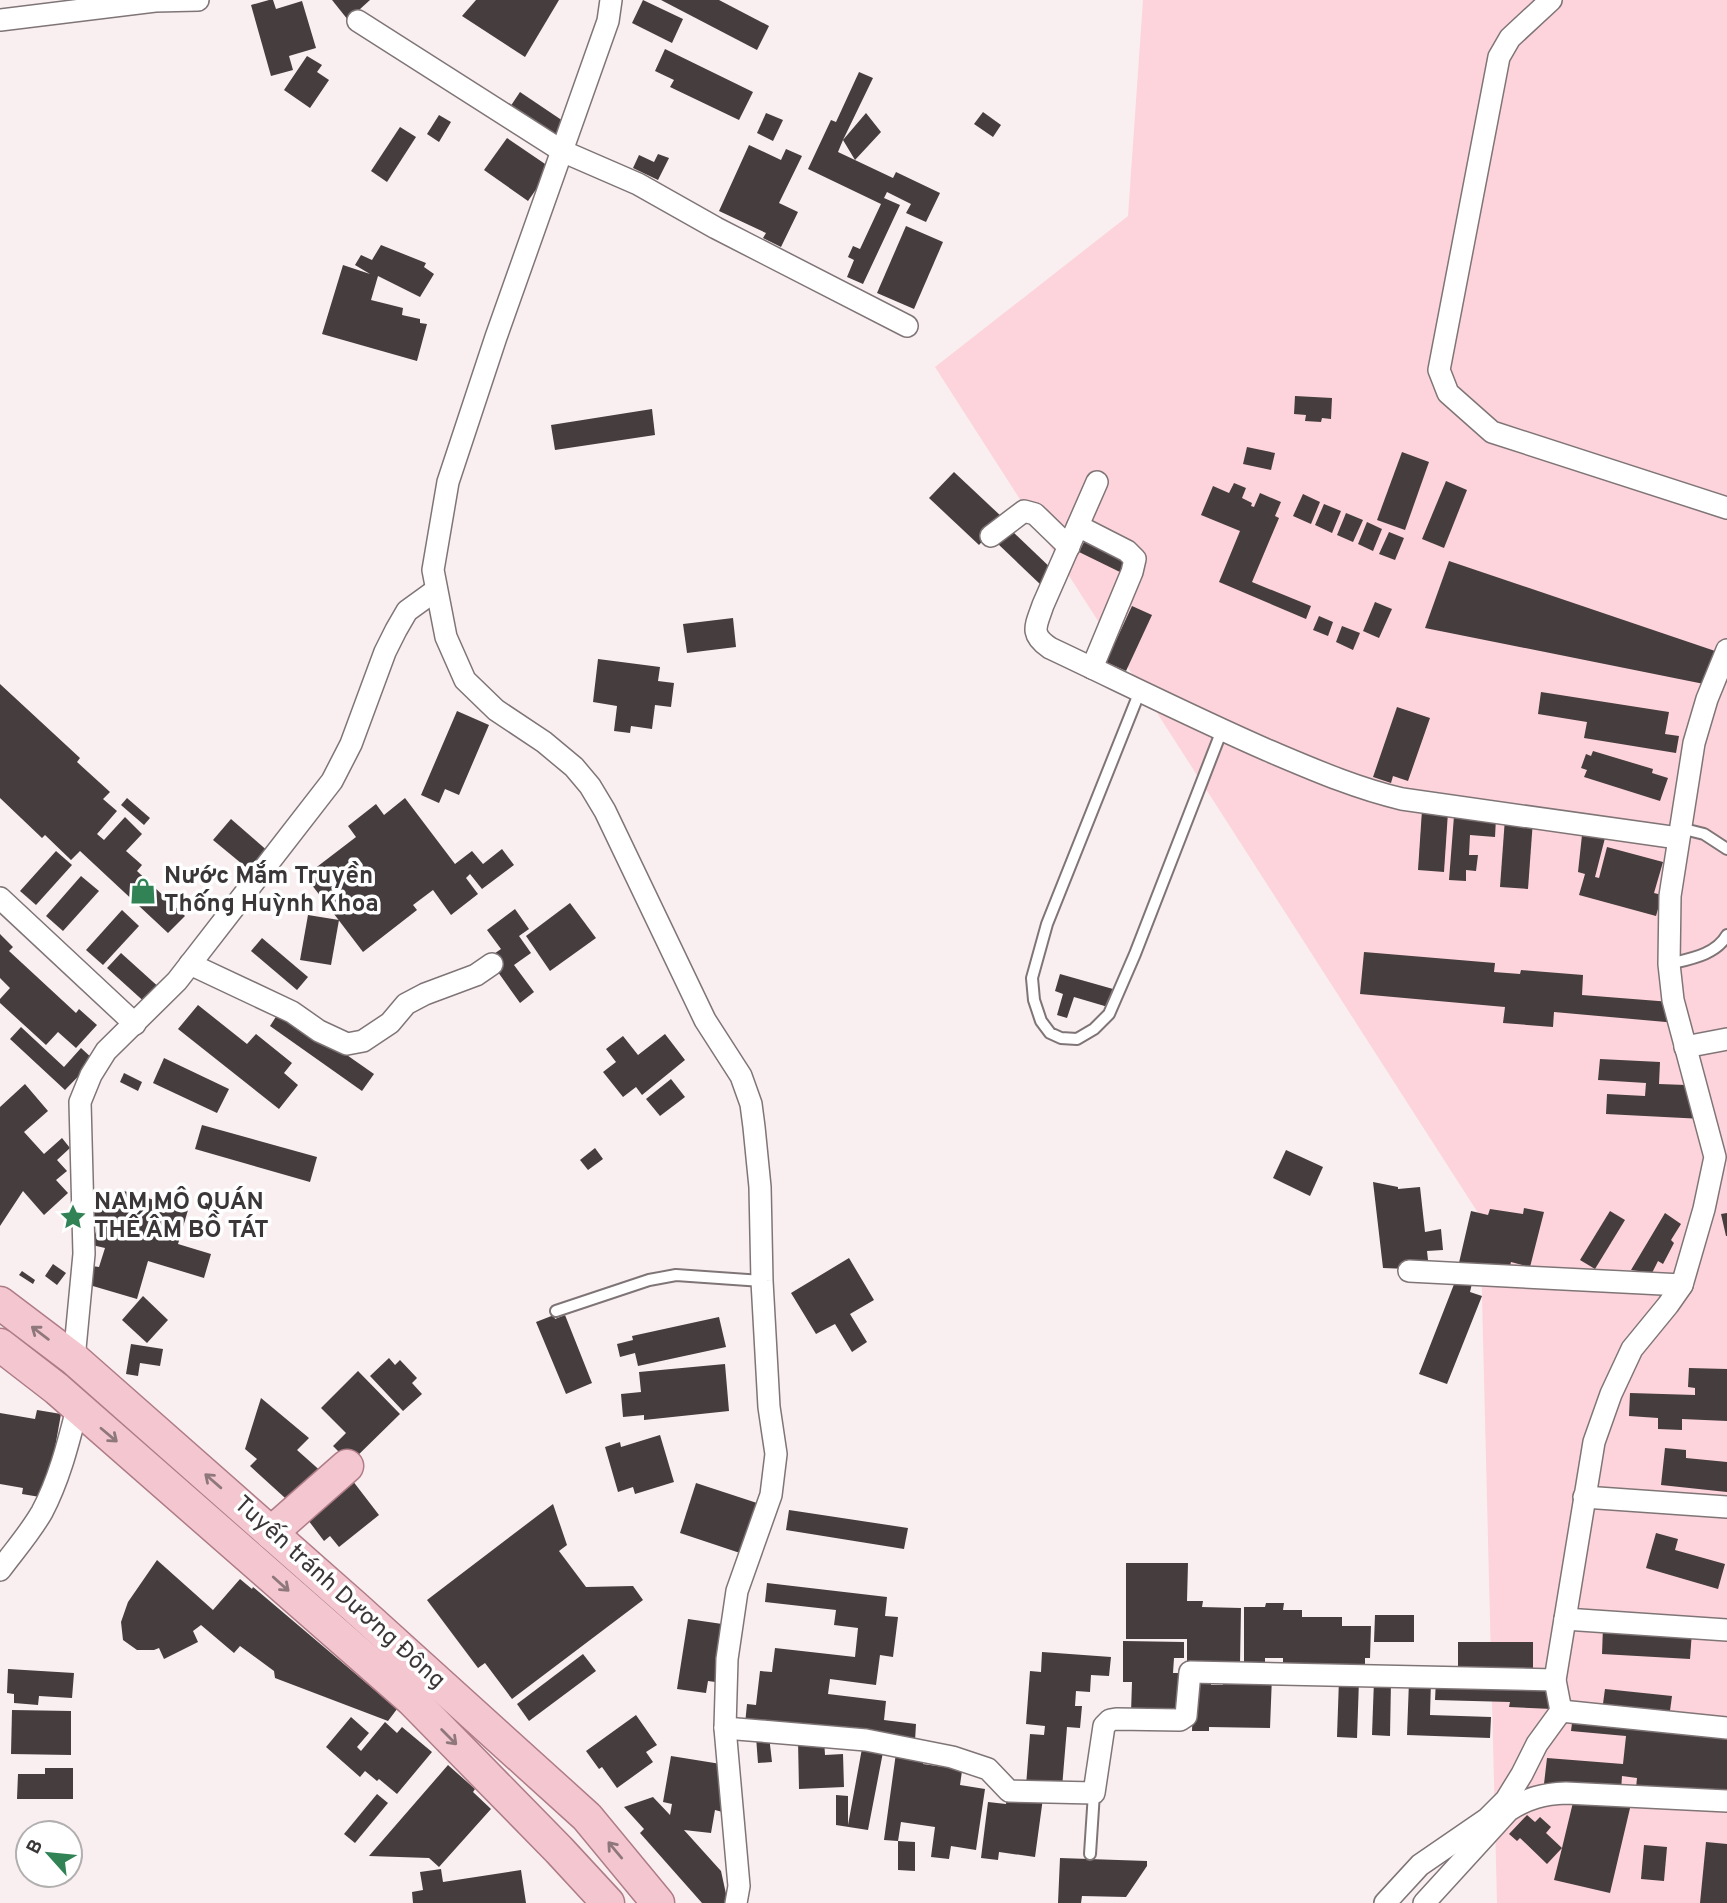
<svg xmlns="http://www.w3.org/2000/svg" width="1727" height="1903" font-family="Overpass,sans-serif">
<style>
.green{fill:#fdd4db}
.building{fill:#453d3e}
.lines{fill:none;stroke-linecap:round;stroke-linejoin:round}
.lane-casing{stroke:#7f7577;stroke-width:14}
.street-casing{stroke:#7f7577;stroke-width:24}
.primary-casing{stroke:#ae7c87;stroke-width:35}
.lane{stroke:#fff;stroke-width:10}
.street{stroke:#fff;stroke-width:21}
.primary{stroke:#f4c7d0;stroke-width:32}
.oneway{stroke:#8e787c}
.labels{text-anchor:middle;dominant-baseline:central;stroke-width:7;stroke-linejoin:round;paint-order:stroke}
.poi-label{font-size:24px;font-weight:bold;fill:#3b3738;stroke:#fff;text-anchor:start}
.street-label{font-size:24px;fill:#3b3738;stroke:#fff}
</style>
<rect width="100%" height="100%" fill="#f9eff0"/>
<!-- green -->
<polygon class="green" points="1143,0 1727,0 1727,1903 1497,1903 1480,1216 935,367 1128,216"/>
<!-- building -->
<g class="building">
<polygon points="269,0 273,0 276,9 302,1 316,48 289,56 293,70 271,76 251,5"/>
<polygon points="332,0 370,0 348,20"/>
<polygon points="476,0 559,0 525,57 462,16"/>
<polygon points="643,0 683,19 672,43 632,23"/>
<polygon points="661,0 719,0 769,26 757,50"/>
<polygon points="665,49 753,92 739,120 670,87 674,80 655,71"/>
<polygon points="307,56 322,65 317,72 329,80 310,108 284,90"/>
<polygon points="859,72 873,78 843,140 866,113 881,132 855,160 843,140 838,152 893,178 896,172 940,193 926,222 906,213 911,204 887,192 884,198 900,205 863,284 847,277 854,260 848,257 853,246 860,249 881,204 808,169 831,120 836,122"/>
<polygon points="520,92 566,123 554,141 508,110"/>
<polygon points="983,112 1001,125 993,137 974,124"/>
<polygon points="766,113 783,120 773,141 757,133"/>
<polygon points="439,115 451,122 439,142 427,134"/>
<polygon points="400,127 416,137 387,182 371,171"/>
<polygon points="507,138 551,168 528,201 484,170"/>
<polygon points="749,145 781,160 786,149 802,156 779,203 798,212 781,247 763,238 766,233 719,211"/>
<polygon points="658,154 669,158 658,180 633,168 639,155 654,162"/>
<polygon points="906,226 943,242 914,309 877,293"/>
<polygon points="381,245 426,263 424,267 434,274 420,297 378,276 371,300 403,308 402,315 420,319 420,323 427,324 417,361 322,334 343,265 370,274 355,265 361,255 372,260"/>
<polygon points="1295,396 1332,398 1331,419 1322,418 1321,422 1305,421 1306,415 1294,414"/>
<polygon points="652,409 655,435 555,450 551,425"/>
<polygon points="1247,447 1275,453 1271,470 1243,464"/>
<polygon points="1402,452 1429,462 1405,530 1377,520"/>
<polygon points="954,472 1003,518 979,545 929,498"/>
<polygon points="1446,481 1467,490 1444,548 1422,539"/>
<polygon points="1234,483 1246,488 1242,498 1252,503 1251,506 1254,507 1260,493 1281,502 1275,516 1279,518 1252,582 1311,606 1306,619 1219,582 1240,531 1201,515 1213,486 1229,493"/>
<polygon points="1303,494 1320,502 1311,524 1293,516"/>
<polygon points="1324,504 1341,511 1332,533 1315,525"/>
<polygon points="1346,513 1363,520 1353,542 1337,535"/>
<polygon points="1367,522 1382,529 1373,551 1358,544"/>
<polygon points="1010,529 1055,572 1042,586 997,543"/>
<polygon points="1389,532 1404,538 1395,560 1379,554"/>
<polygon points="1087,536 1134,558 1126,575 1079,552"/>
<polygon points="1449,561 1721,653 1709,685 1425,628"/>
<polygon points="1375,602 1392,609 1379,638 1363,631"/>
<polygon points="1132,606 1152,615 1126,671 1106,662"/>
<polygon points="1319,616 1333,622 1328,636 1313,630"/>
<polygon points="733,618 736,647 687,653 683,624"/>
<polygon points="1342,626 1360,633 1353,650 1336,642"/>
<polygon points="598,659 660,667 658,681 674,683 671,707 655,705 652,729 631,726 630,733 614,731 617,706 593,702"/>
<polygon points="0,684 80,758 77,762 110,792 103,799 117,811 97,834 104,840 125,817 142,834 126,851 142,865 137,871 185,916 168,933 80,851 71,860 45,835 42,838 0,798"/>
<polygon points="1541,692 1669,712 1665,734 1679,736 1676,753 1584,738 1587,722 1538,714"/>
<polygon points="1397,707 1430,718 1408,781 1393,776 1391,783 1373,777"/>
<polygon points="457,711 489,725 459,795 445,789 439,803 421,795"/>
<polygon points="1593,751 1653,769 1652,773 1668,778 1660,801 1584,777 1587,770 1581,768 1586,754 1591,756"/>
<polygon points="127,798 150,818 144,825 121,805"/>
<polygon points="405,798 455,864 472,851 483,864 502,849 514,865 482,889 470,874 466,878 478,894 451,915 433,890 413,905 417,910 363,952 305,876 356,837 348,826 376,804 384,815"/>
<polygon points="1422,810 1448,812 1444,872 1418,870"/>
<polygon points="1454,816 1496,818 1495,837 1470,835 1469,855 1478,855 1476,871 1466,870 1466,881 1449,880"/>
<polygon points="1505,818 1533,820 1528,889 1500,887"/>
<polygon points="231,819 270,853 253,873 213,840"/>
<polygon points="1582,835 1605,838 1595,877 1599,878 1607,847 1663,862 1654,893 1662,895 1656,916 1579,895 1585,874 1578,872"/>
<polygon points="56,851 72,865 36,905 20,891"/>
<polygon points="81,876 99,891 63,931 46,916"/>
<polygon points="570,903 596,938 550,971 526,936"/>
<polygon points="515,909 529,929 519,936 531,953 514,965 534,992 520,1003 488,958 501,949 487,930"/>
<polygon points="122,910 139,926 103,965 86,950"/>
<polygon points="308,915 339,920 331,965 300,960"/>
<polygon points="0,934 13,947 9,951 76,1013 79,1009 97,1025 76,1048 58,1032 46,1045 0,1003 0,999 10,988 0,978"/>
<polygon points="262,938 308,977 297,990 251,951"/>
<polygon points="1364,952 1495,963 1494,972 1520,974 1521,970 1583,975 1582,995 1671,1002 1677,1023 1554,1012 1553,1027 1503,1023 1505,1007 1360,994"/>
<polygon points="121,953 162,990 149,1006 107,968"/>
<polygon points="1060,974 1113,989 1108,1007 1074,997 1067,1018 1057,1015 1063,994 1055,991"/>
<polygon points="198,1005 247,1044 256,1034 292,1063 284,1073 298,1085 279,1109 178,1029"/>
<polygon points="281,1009 374,1074 362,1091 270,1026"/>
<polygon points="21,1027 64,1067 81,1048 94,1060 65,1090 10,1039"/>
<polygon points="665,1034 685,1060 642,1095 636,1087 623,1097 603,1072 616,1062 606,1049 623,1036 638,1055"/>
<polygon points="164,1058 229,1089 217,1113 153,1083"/>
<polygon points="1600,1059 1660,1062 1659,1084 1686,1085 1703,1119 1606,1114 1607,1094 1645,1096 1646,1083 1598,1080"/>
<polygon points="124,1073 142,1082 138,1091 120,1082"/>
<polygon points="671,1079 685,1097 660,1116 646,1099"/>
<polygon points="25,1084 48,1111 24,1132 44,1154 62,1138 70,1148 57,1160 67,1171 56,1180 68,1193 44,1215 23,1191 0,1226 0,1107"/>
<polygon points="202,1125 317,1157 310,1182 195,1149"/>
<polygon points="595,1148 603,1159 588,1170 580,1160"/>
<polygon points="1286,1150 1323,1167 1310,1196 1273,1178"/>
<polygon points="1373,1182 1398,1187 1398,1189 1420,1187 1425,1232 1441,1229 1443,1250 1427,1251 1428,1260 1407,1262 1408,1269 1383,1268"/>
<polygon points="124,1191 188,1210 178,1244 211,1254 204,1278 148,1261 137,1299 86,1284 92,1266 99,1267 105,1248 92,1245 99,1221 92,1219 97,1201 119,1207"/>
<polygon points="1524,1208 1544,1212 1530,1267 1511,1262 1509,1270 1479,1263 1477,1272 1458,1267 1471,1211 1488,1215 1490,1209 1523,1214"/>
<polygon points="1610,1211 1625,1220 1595,1269 1580,1260"/>
<polygon points="1665,1213 1681,1224 1671,1240 1674,1243 1663,1264 1658,1261 1652,1273 1631,1270"/>
<polygon points="1727,1213 1727,1236 1726,1236 1721,1214"/>
<polygon points="849,1258 874,1300 850,1314 867,1342 852,1352 835,1324 816,1334 791,1293"/>
<polygon points="53,1264 66,1273 57,1285 45,1276"/>
<polygon points="22,1271 35,1280 33,1284 19,1275"/>
<polygon points="1458,1274 1474,1275 1470,1292 1482,1296 1447,1384 1419,1374"/>
<polygon points="143,1296 168,1320 147,1343 122,1320"/>
<polygon points="554,1315 555,1319 565,1315 592,1383 566,1394 536,1322"/>
<polygon points="719,1317 726,1347 638,1366 635,1353 620,1357 617,1344 633,1340 632,1336"/>
<polygon points="131,1344 163,1349 160,1366 140,1363 138,1376 126,1374"/>
<polygon points="389,1358 395,1365 400,1360 417,1378 412,1383 422,1394 403,1411 370,1376"/>
<polygon points="725,1364 729,1411 644,1420 644,1415 623,1417 621,1394 641,1392 639,1372"/>
<polygon points="1689,1368 1727,1369 1727,1421 1682,1419 1682,1430 1658,1429 1658,1418 1629,1416 1630,1393 1695,1395 1695,1388 1688,1387"/>
<polygon points="358,1371 400,1414 350,1463 333,1446 346,1433 321,1408"/>
<polygon points="261,1398 309,1438 297,1450 324,1474 295,1507 250,1466 257,1459 245,1449"/>
<polygon points="37,1410 61,1414 46,1498 22,1494 23,1488 0,1484 0,1413 35,1419"/>
<polygon points="660,1435 674,1482 635,1494 633,1487 618,1492 605,1447 620,1442 621,1447"/>
<polygon points="1665,1448 1686,1450 1686,1458 1727,1462 1727,1492 1661,1485"/>
<polygon points="349,1476 379,1515 339,1547 330,1536 324,1541 302,1512"/>
<polygon points="696,1483 757,1503 740,1553 680,1533"/>
<polygon points="553,1504 567,1545 559,1551 586,1587 633,1586 643,1600 512,1699 485,1663 478,1668 427,1600"/>
<polygon points="789,1510 908,1528 904,1549 786,1530"/>
<polygon points="1656,1533 1678,1539 1675,1550 1725,1564 1718,1589 1646,1568"/>
<polygon points="157,1560 213,1610 240,1579 252,1589 253,1587 397,1709 388,1721 275,1678 274,1671 240,1646 234,1653 201,1625 193,1631 198,1642 164,1659 159,1648 154,1650 137,1650 123,1640 121,1622 128,1602"/>
<polygon points="1126,1563 1188,1563 1187,1601 1203,1601 1202,1607 1241,1608 1240,1665 1187,1665 1187,1639 1126,1639"/>
<polygon points="767,1583 887,1597 885,1616 898,1617 893,1657 880,1655 876,1685 830,1679 828,1694 886,1701 884,1720 916,1724 915,1741 745,1724 747,1704 756,1705 760,1671 772,1672 775,1648 855,1657 858,1628 834,1625 836,1610 765,1602"/>
<polygon points="1266,1603 1284,1603 1283,1610 1302,1610 1302,1617 1342,1617 1342,1626 1371,1626 1370,1658 1365,1658 1365,1671 1283,1671 1283,1658 1265,1658 1265,1665 1244,1665 1244,1607 1265,1607"/>
<polygon points="1375,1615 1414,1615 1414,1642 1374,1642"/>
<polygon points="688,1619 729,1625 723,1683 708,1681 706,1693 677,1689"/>
<polygon points="1603,1627 1692,1631 1690,1659 1602,1654"/>
<polygon points="1123,1641 1184,1642 1184,1658 1174,1658 1173,1673 1185,1673 1185,1713 1131,1713 1132,1682 1123,1682"/>
<rect x="1458" y="1642" width="75" height="29"/>
<polygon points="1042,1652 1111,1657 1109,1676 1091,1675 1090,1692 1076,1691 1075,1706 1082,1706 1080,1728 1067,1727 1062,1788 1026,1786 1030,1734 1044,1735 1045,1726 1026,1724 1030,1671 1041,1672"/>
<polygon points="583,1654 596,1671 529,1721 517,1704"/>
<polygon points="8,1669 74,1673 72,1698 39,1696 38,1705 14,1703 14,1694 7,1693"/>
<polygon points="1223,1675 1272,1676 1270,1728 1209,1727 1209,1731 1192,1731 1194,1676 1211,1676 1211,1685 1223,1685"/>
<polygon points="1339,1679 1359,1680 1357,1738 1337,1737"/>
<polygon points="1374,1680 1391,1681 1390,1736 1372,1735"/>
<polygon points="1436,1680 1553,1684 1552,1709 1509,1707 1510,1702 1435,1700"/>
<polygon points="1409,1681 1431,1681 1430,1715 1491,1717 1490,1738 1407,1735"/>
<polygon points="1605,1689 1672,1696 1669,1718 1602,1711"/>
<polygon points="12,1710 71,1711 71,1755 11,1754"/>
<polygon points="636,1715 657,1745 646,1752 653,1762 617,1788 602,1767 599,1769 586,1751"/>
<polygon points="1573,1715 1727,1734 1727,1796 1636,1788 1637,1778 1622,1776 1621,1791 1544,1784 1547,1758 1623,1764 1626,1736 1571,1731"/>
<polygon points="351,1717 369,1733 357,1747 361,1751 385,1722 397,1733 402,1727 432,1752 397,1794 379,1779 377,1781 365,1771 360,1777 326,1747"/>
<polygon points="769,1736 772,1762 758,1763 756,1737"/>
<polygon points="824,1739 825,1755 843,1754 844,1787 799,1789 798,1740"/>
<polygon points="863,1743 884,1747 868,1830 836,1825 836,1795 848,1796 848,1825"/>
<polygon points="896,1753 924,1757 923,1764 944,1767 945,1761 963,1764 960,1785 985,1789 976,1850 951,1846 949,1859 931,1857 935,1827 901,1822 898,1841 884,1840"/>
<polygon points="671,1756 727,1765 730,1814 715,1810 711,1833 684,1830 721,1871 728,1903 702,1903 640,1833 644,1829 624,1807 653,1797 670,1815 672,1804 663,1802"/>
<polygon points="448,1765 475,1789 473,1792 491,1809 439,1867 429,1858 369,1856"/>
<polygon points="45,1768 73,1768 73,1799 17,1799 18,1774 45,1774"/>
<polygon points="1007,1793 1043,1798 1035,1857 999,1852 998,1860 981,1858 988,1802 1006,1804"/>
<polygon points="377,1794 388,1803 355,1843 344,1834"/>
<polygon points="1575,1794 1631,1804 1610,1893 1554,1880 1562,1848 1547,1864 1520,1838 1517,1841 1509,1834 1527,1815 1535,1822 1540,1817 1551,1827 1546,1833 1562,1848"/>
<polygon points="898,1841 915,1842 915,1871 898,1870"/>
<polygon points="1706,1842 1727,1844 1727,1903 1700,1903"/>
<polygon points="1644,1845 1667,1847 1664,1881 1641,1879"/>
<polygon points="1060,1858 1147,1861 1147,1866 1126,1897 1082,1896 1081,1903 1058,1903"/>
<polygon points="441,1869 443,1882 521,1870 526,1903 413,1903 412,1892 423,1890 420,1872"/>
</g>
<g class="lines">
<!-- lane casing -->
<g class="lane-casing">
<g id="lane">
<polyline points="1140,691 1047,924 1032,978 1034,1000 1041,1021 1050,1033 1061,1038 1077,1039 1094,1029 1109,1014 1135,954 1222,730"/>
<polyline points="1680,828 1704,834 1727,849"/>
<path d="M1669,964c20,-5 47,-9 58,-29"/>
<polyline points="556,1311 649,1280 676,1275 762,1281"/>
<polyline points="1090,1854 1094,1793"/>
</g>
</g>
<!-- street casing -->
<g class="street-casing">
<g id="street">
<polyline points="611,0 608,21 496,337 448,482 433,570 446,637 465,680 496,710 544,742 574,767 590,786 605,811 705,1020 741,1076 751,1104 754,1127 760,1187 762,1281 769,1407 776,1454 771,1495 737,1591 727,1659 725,1728 739,1886 736,1903"/>
<polyline points="1551,0 1510,38 1499,57 1439,370 1448,393 1492,432 1727,508"/>
<polyline points="0,20 155,1 198,0"/>
<polyline points="358,21 562,151 638,184 716,228 907,326"/>
<path d="M1097,482l-54,123c-7,21 -14,29 7,43 72,34 144,70 217,102 45,19 88,38 135,49l276,39"/>
<polyline points="1078,526 1127,551 1135,559 1132,572 1092,668"/>
<polyline points="991,536 1024,511 1035,514 1069,547"/>
<polyline points="0,898 135,1024"/>
<polyline points="190,964 292,1012 319,1031 347,1044 363,1041 390,1023 406,1004 425,994 476,975 492,964"/>
<polyline points="1685,1047 1727,1039"/>
<polyline points="1409,1271 1682,1285"/>
<polyline points="74,1359 84,1254 80,1102 91,1075 106,1051 177,981 332,781 351,744 385,652 396,630 407,611 436,590"/>
<polyline points="1584,1497 1727,1507"/>
<path d="M0,1570c14,-19 30,-37 42,-58 17,-32 26,-68 35,-103"/>
<polyline points="1565,1619 1727,1630"/>
<polyline points="1561,1711 1727,1728"/>
<polyline points="725,1728 866,1740 952,1757 988,1769 1009,1791 1094,1793 1104,1726 1110,1720 1116,1719 1180,1720 1186,1716 1190,1672 1555,1680"/>
<polyline points="1385,1903 1420,1865 1487,1819 1506,1800 1522,1774 1537,1744 1561,1711 1555,1680 1594,1442 1611,1394 1632,1349 1668,1305 1682,1285 1704,1209 1715,1157 1673,1000 1669,964 1670,896 1694,743 1707,699 1727,650"/>
<path d="M1424,1903l85,-93c19,-12 34,-16 57,-17l161,8"/>
</g>
</g>
<!-- primary casing -->
<g class="primary-casing">
<g id="primary">
<polyline points="0,1303 74,1359 355,1607 587,1817 658,1903"/>
<polyline points="0,1345 57,1389 412,1700 559,1850 608,1903"/>
<polyline points="271,1533 347,1466"/>
</g>
</g>
<!-- lane -->
<use href="#lane" class="lane"/>
<!-- street -->
<use href="#street" class="street"/>
<!-- primary -->
<use href="#primary" class="primary"/>
</g>
<!-- one-way arrows -->
<defs><path id="oneway-shaft" d="M-6 0H5M1.5-3L5.5 0L1.5 3" fill="none" stroke-width="1.6" stroke-linecap="round" stroke-linejoin="round" transform="scale(1.75)"/></defs>
<g class="oneway">
<use href="#oneway-shaft" transform="translate(40 1333) rotate(-143)"/>
<use href="#oneway-shaft" transform="translate(109 1435) rotate(40)"/>
<use href="#oneway-shaft" transform="translate(213 1481) rotate(-139)"/>
<use href="#oneway-shaft" transform="translate(281 1584) rotate(42)"/>
<use href="#oneway-shaft" transform="translate(449 1737) rotate(45)"/>
<use href="#oneway-shaft" transform="translate(615 1850) rotate(-130)"/>
</g>
<!-- icons -->
<defs>
<g id="shop-bare" transform="scale(2.1)"><path d="M-5-2.5h2.3a2.7 3.5 0 0 1 5.4 0H5L5.5 6h-11ZM-1.5-2.5h3a1.5 2.3 0 0 0-3 0Z" fill="#318355" stroke="#fff" stroke-width="2.5" paint-order="stroke"/></g>
<g id="sight-bare" transform="scale(2.1)"><path d="M0-6L1.8-2.2L6-1.7L2.9 1.2L3.7 5.4L0 3.3L-3.7 5.4L-2.9 1.2L-6-1.7L-1.8-2.2Z" fill="#318355" stroke="#fff" stroke-width="2.5" paint-order="stroke"/></g>
</defs>
<g fill-rule="evenodd">
<use href="#shop-bare" x="143" y="891"/>
<use href="#sight-bare" x="73" y="1217"/>
</g>
<g class="labels">
<!-- poi labels -->
<g class="poi-label">
<text x="164" y="877">Nước Mắm Truyền<tspan x="164" dy="28">Thống Huỳnh Khoa</tspan></text>
<text x="94" y="1203">NAM MÔ QUÁN<tspan x="94" dy="28">THẾ ÂM BỒ TÁT</tspan></text>
</g>
<!-- street labels -->
<g class="street-label">
<text transform="translate(339 1593) rotate(42)">Tuyến tránh Dương Đông</text>
</g>
</g>
<!-- north arrow -->
<g transform="translate(49 1854) rotate(297)"><circle r="33" fill="#ffffff" stroke="#b1afaf" stroke-width="2"/>
<path d="M0-5L12 26L0 18L-12 26Z" fill="#318355"/>
<text y="-10" font-size="19" font-weight="bold" text-anchor="middle" fill="#3b3738">B</text>
</g>
</svg>
